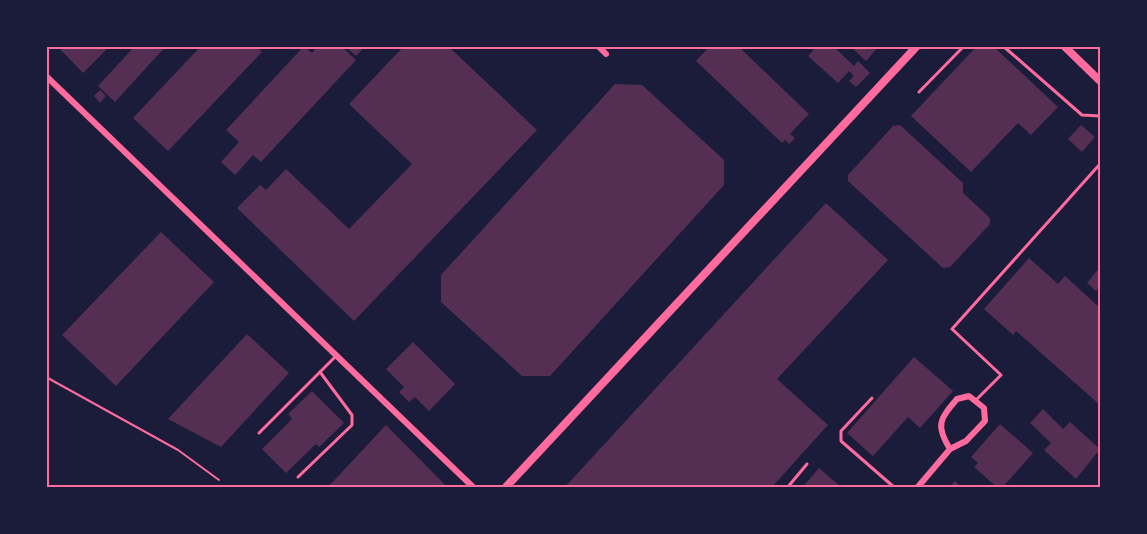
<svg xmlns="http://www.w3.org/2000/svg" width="1147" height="534" font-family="'Work Sans',sans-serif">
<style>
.building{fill:#542f53}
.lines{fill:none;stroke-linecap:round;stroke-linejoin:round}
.path{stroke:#ff6b9d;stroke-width:2}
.service{stroke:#ff6b9d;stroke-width:3}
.minor{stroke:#ff6b9d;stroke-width:6}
.tertiary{stroke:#ff6b9d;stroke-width:8}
.neatline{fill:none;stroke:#ff6b9d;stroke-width:2}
</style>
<rect width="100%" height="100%" fill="#1b1b3a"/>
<!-- building -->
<g class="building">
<polygon points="57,46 110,46 83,73"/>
<polygon points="135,46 166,46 115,102 98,86"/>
<polygon points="201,46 256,46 262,52 168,151 133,118"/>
<polygon points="304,46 312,53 318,46 341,46 356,60 261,162 253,155 235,175 221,162 239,142 226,130"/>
<polygon points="345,46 365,46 356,56"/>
<polygon points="404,46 448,46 537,130 354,321 237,208 260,185 266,190 286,169 349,229 412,164 349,104"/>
<polygon points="710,46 722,49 738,46 809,114 790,134 795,138 789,144 785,140 782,143 696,61"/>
<polygon points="817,46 833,46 854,66 858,61 870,73 856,87 849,81 854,76 849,71 838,83 808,56"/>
<polygon points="850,46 879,46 866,61"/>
<polygon points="977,46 993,46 1058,107 1031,135 1018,123 971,172 911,116"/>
<polygon points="615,84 642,85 724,160 724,185 550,376 522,376 441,302 441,275"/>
<polygon points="100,90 106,96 100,103 94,96"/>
<polygon points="900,125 963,183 963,193 990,218 990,224 950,267 943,268 848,181 848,175 893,126"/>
<polygon points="1081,125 1095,137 1082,152 1068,139"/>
<polygon points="826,203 888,260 777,379 828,425 771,488 564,488"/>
<polygon points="161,232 214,282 116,386 62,335"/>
<polygon points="1029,258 1058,284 1065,276 1100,308 1100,405 1016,331 1013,335 984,309"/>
<polygon points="1100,267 1100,286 1096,291 1087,283"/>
<polygon points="247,334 289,373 221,447 168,419"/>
<polygon points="413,342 455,384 429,411 415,397 409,402 399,392 404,387 386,369"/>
<polygon points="914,357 953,391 920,428 908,417 873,456 847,433"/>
<polygon points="312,391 344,423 319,447 316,444 286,473 262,449 292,419 288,414"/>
<polygon points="1043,409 1063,429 1070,422 1100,449 1076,479 1044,450 1051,443 1030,423"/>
<polygon points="1000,424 1033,453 1002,488 998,488 974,467 978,463 971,457"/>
<polygon points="386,425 446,486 444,488 327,488"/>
<polygon points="819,468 842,488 802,488"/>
<polygon points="955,481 962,488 949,488"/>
</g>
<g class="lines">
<!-- path -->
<polyline class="path" points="46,377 178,450 219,480"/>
<!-- service -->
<g class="service">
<polyline points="1003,46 1082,115 1100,116"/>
<polyline points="919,92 964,46"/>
<polyline points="872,398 841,431 841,441 895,488"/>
<polyline points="976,400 1001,375 952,329 1100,164"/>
<polyline points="259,433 335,357"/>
<polyline points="298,477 352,425 352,415 320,372"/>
<polyline points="787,488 807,464"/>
</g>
<!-- minor -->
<g class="minor">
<polyline points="598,46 606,54"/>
<polyline points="46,76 474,488"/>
<path d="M917,488l33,-39 16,-8 19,-20 -1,-13 -15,-12 -12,3c-17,20 -22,26 -7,50"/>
</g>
<!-- tertiary -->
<g class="tertiary">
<polyline points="1064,46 1100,81"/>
<polyline points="505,488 917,46"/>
</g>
</g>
<!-- border -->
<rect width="1147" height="534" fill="none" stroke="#1b1b3a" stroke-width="96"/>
<rect x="48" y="48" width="1051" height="438" class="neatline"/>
</svg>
